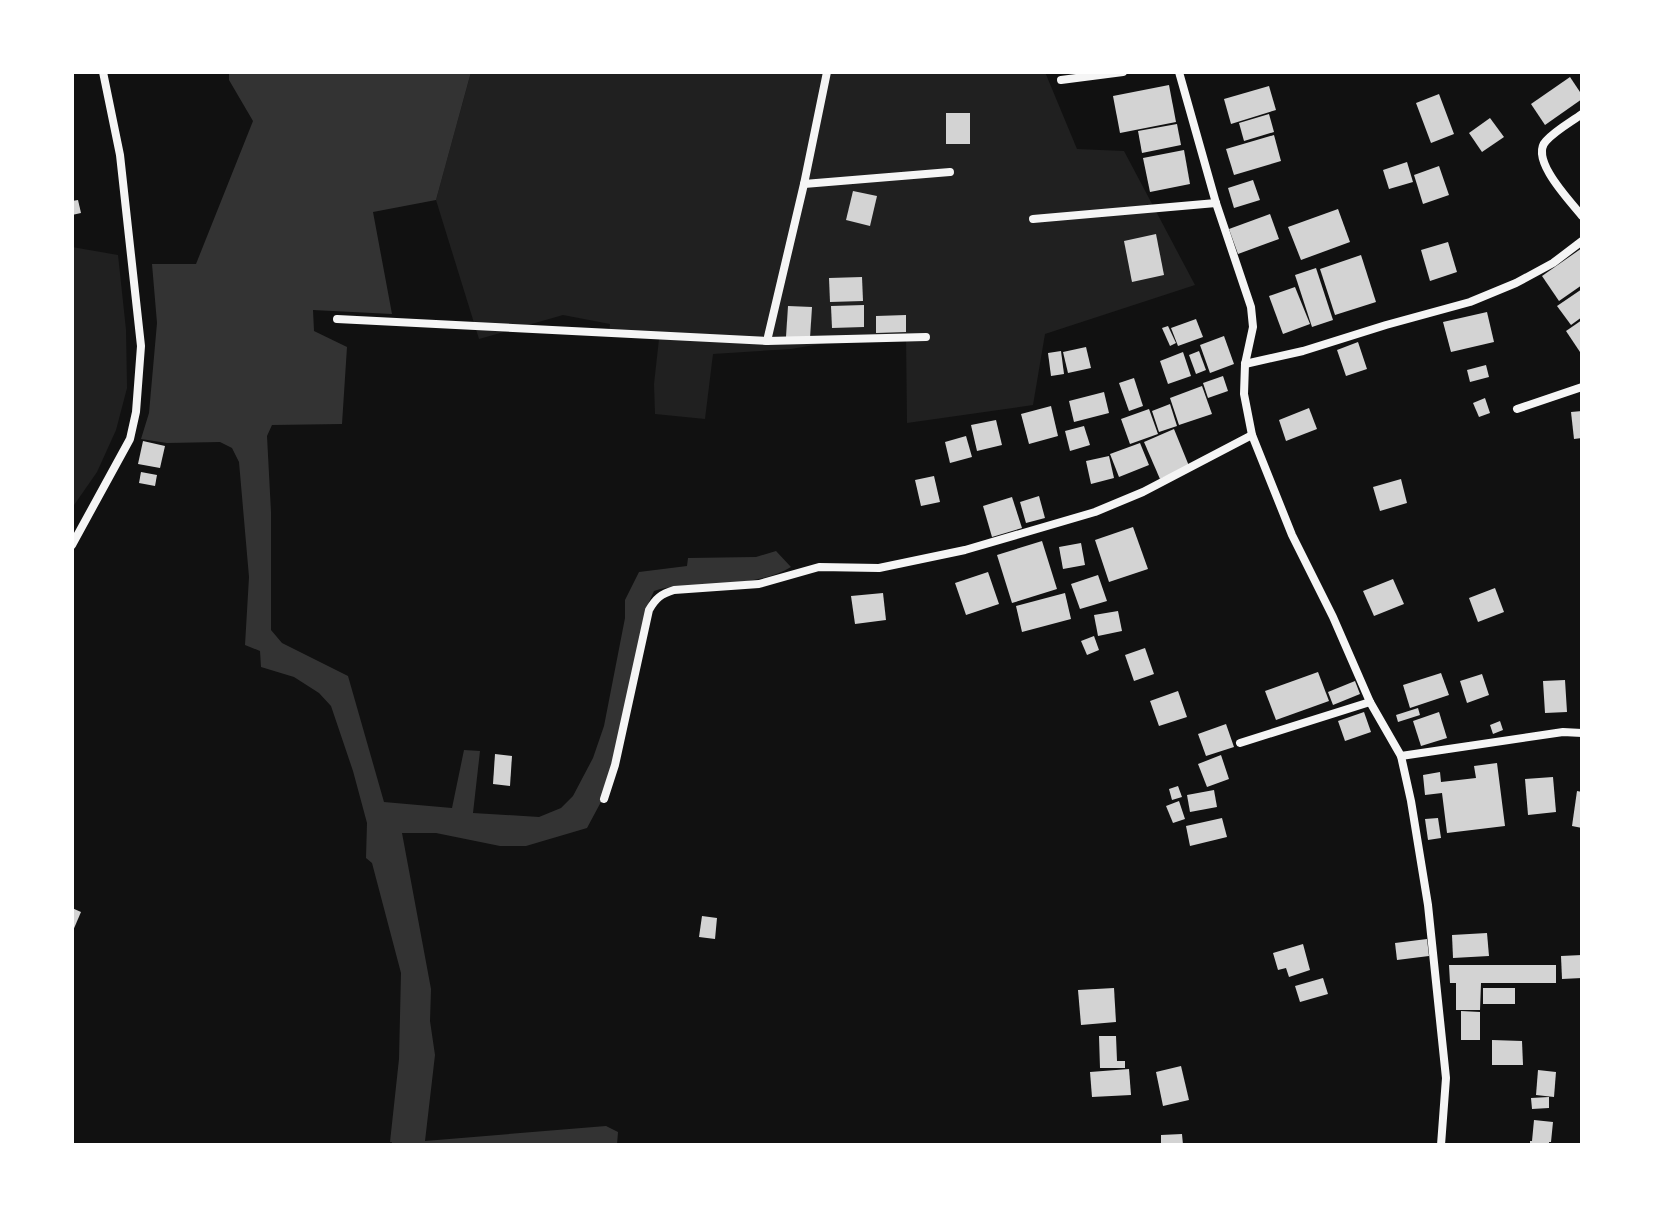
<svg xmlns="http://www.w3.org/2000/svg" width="1654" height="1217" font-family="'Roboto Serif',serif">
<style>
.green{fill:#202020}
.water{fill:#333}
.building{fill:#d3d3d3}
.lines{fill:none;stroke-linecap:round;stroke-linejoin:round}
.minor{stroke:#f5f5f5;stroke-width:8}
</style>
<rect width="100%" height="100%" fill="#111"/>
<!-- green -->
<g class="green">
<polygon points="471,72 1045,72 1077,149 1124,151 1195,285 1045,334 1033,405 907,423 906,334 856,338 791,349 713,354 705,419 655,414 654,384 659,339 609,335 610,324 563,315 479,339 436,200"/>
<polygon points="72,247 118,255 126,330 127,388 116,430 97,472 72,508"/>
</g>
<!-- water -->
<path class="water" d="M229,72h242l-35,128 -63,12 19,102 -79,-4 1,21 33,16 -5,77 -70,1 -5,11 4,76v118l11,13 66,33 36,126 68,6 12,-58 16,1 -7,62 66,4 22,-9 12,-12 20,-38 11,-32 21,-108v-18l14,-28 48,-6 1,-8 68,-1 20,-6 15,16c-27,16 -62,16 -93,18 -15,1 -29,1 -44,6l-5,11 -32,145 -15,53 -15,28 -61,18h-26l-64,-13h-34l29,156 -1,32 5,34 -10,86 181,-15 12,6 -1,13h-226l1,-3h-2l9,-83 2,-86 -29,-110 -6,-5 1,-35 -14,-52 -22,-65 -12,-13 -25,-16 -33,-10 -1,-16 -15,-6 4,-68 -10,-115 -7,-14 -12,-6 -53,1 -26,-4 8,-26 8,-90 -5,-59h44l57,-143 -24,-41z"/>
<!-- building -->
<g class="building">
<polygon points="1570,77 1582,95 1582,99 1545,125 1531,104"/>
<polygon points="1169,85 1176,122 1120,133 1113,96"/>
<polygon points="1269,86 1276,110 1231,124 1224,99"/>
<polygon points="1439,94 1454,134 1431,143 1416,103"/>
<rect x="946" y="113" width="24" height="31"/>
<polygon points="1269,114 1274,132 1244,141 1239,123"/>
<polygon points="1490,118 1504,137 1482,152 1469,133"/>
<polygon points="1177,124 1181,145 1142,153 1138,131"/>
<polygon points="1274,135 1281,161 1234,175 1226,149"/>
<polygon points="1184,150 1190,184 1150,192 1143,158"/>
<polygon points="1407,162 1413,182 1389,189 1383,170"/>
<polygon points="1439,166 1449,195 1423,204 1414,175"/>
<polygon points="1253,180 1260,200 1234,208 1228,188"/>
<polygon points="853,191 877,196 870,226 846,220"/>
<polygon points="78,200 81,213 72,215 72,201"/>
<polygon points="1338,209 1350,242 1301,260 1288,227"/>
<polygon points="1270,214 1279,239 1238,254 1229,229"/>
<polygon points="1156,234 1164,275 1132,282 1124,241"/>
<polygon points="1448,242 1457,272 1430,281 1421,250"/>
<polygon points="1582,248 1582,285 1559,301 1542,276"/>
<polygon points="1361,255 1376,302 1335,315 1320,269"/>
<polygon points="1316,268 1333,320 1312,327 1295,275"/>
<polygon points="862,277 863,301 830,302 829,278"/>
<polygon points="1295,287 1310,324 1283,334 1269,296"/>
<polygon points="1582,289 1582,317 1571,325 1557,306"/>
<polygon points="864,305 864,327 832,328 831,306"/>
<polygon points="788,306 812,307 810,338 786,337"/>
<polygon points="1487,312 1494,342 1451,352 1443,322"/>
<polygon points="906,315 906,332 876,333 876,316"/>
<polygon points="1196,319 1203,337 1178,346 1171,328"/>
<polygon points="1582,320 1582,355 1566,331"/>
<polygon points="1168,326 1176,343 1170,346 1162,328"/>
<polygon points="1224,336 1234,364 1210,373 1200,345"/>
<polygon points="1358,342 1367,369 1346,376 1337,350"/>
<polygon points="1086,347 1091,368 1068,373 1063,352"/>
<polygon points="1061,351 1064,374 1051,376 1048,353"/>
<polygon points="1199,351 1206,370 1196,374 1189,355"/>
<polygon points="1183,352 1191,376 1168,384 1160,361"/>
<polygon points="1486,365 1489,377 1470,382 1467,370"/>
<polygon points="1223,376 1228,391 1208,398 1203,383"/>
<polygon points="1134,378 1143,406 1129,411 1119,383"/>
<polygon points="1202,386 1212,414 1179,425 1170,398"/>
<polygon points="1104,392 1109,413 1074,422 1069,401"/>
<polygon points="1485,398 1490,413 1479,417 1473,403"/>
<polygon points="1170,404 1177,426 1159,432 1152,411"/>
<polygon points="1051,406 1058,436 1029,444 1021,414"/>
<polygon points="1309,408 1317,429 1286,441 1279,420"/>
<polygon points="1149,409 1158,434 1130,444 1121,419"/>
<polygon points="1582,411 1582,438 1574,439 1571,412"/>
<polygon points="996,420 1002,445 977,451 971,425"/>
<polygon points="1084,426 1090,445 1070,451 1065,431"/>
<polygon points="1174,429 1189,466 1160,479 1144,442"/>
<polygon points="966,436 972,457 950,463 945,442"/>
<polygon points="143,441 165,446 160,468 138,464"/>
<polygon points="1140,443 1149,465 1119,477 1110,454"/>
<polygon points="1109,456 1114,478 1091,484 1086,461"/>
<polygon points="141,472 157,475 155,486 139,483"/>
<polygon points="934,476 940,502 921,506 915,480"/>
<polygon points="1401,479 1407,503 1380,511 1373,487"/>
<polygon points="1039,496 1045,518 1026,523 1020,502"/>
<polygon points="1012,497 1022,528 992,537 983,506"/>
<polygon points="1133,527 1148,569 1109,582 1095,540"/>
<polygon points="1042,541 1057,589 1012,603 997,555"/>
<polygon points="1081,543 1085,565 1063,569 1059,547"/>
<polygon points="988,572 999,604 966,615 955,583"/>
<polygon points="1098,575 1107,601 1080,609 1071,584"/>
<polygon points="1393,579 1404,604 1374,616 1363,591"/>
<polygon points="1495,588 1504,612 1478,622 1469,598"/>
<polygon points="883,593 886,620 855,624 851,596"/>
<polygon points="1065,593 1071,619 1022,632 1016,606"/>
<polygon points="1118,611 1122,631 1098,636 1094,615"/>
<polygon points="1094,636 1099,650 1087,655 1081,641"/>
<polygon points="1145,648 1154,674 1134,681 1125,655"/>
<polygon points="1318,672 1329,701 1276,720 1265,691"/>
<polygon points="1441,673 1449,695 1410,708 1403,685"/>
<polygon points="1482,674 1489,695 1467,703 1460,681"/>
<polygon points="1565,680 1567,712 1545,713 1543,681"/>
<polygon points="1355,681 1360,694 1333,705 1328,692"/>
<polygon points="1178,691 1187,717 1159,726 1150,701"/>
<polygon points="1418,708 1420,715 1398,722 1396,715"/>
<polygon points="1364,712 1371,732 1345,741 1338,721"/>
<polygon points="1439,712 1447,738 1421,746 1413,721"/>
<polygon points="1500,721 1503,730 1493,734 1490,725"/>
<polygon points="1226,724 1234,747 1206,756 1198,734"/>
<polygon points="495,754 512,756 510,786 493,784"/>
<polygon points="1221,755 1229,779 1207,787 1198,764"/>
<polygon points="1497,763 1505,826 1447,833 1442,793 1425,795 1423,775 1440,772 1441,782 1476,778 1474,766"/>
<polygon points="1553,777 1556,812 1528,815 1525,779"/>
<polygon points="1178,786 1182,797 1172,800 1169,789"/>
<polygon points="1214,790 1217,807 1190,812 1187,795"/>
<polygon points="1577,791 1582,792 1582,828 1572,826"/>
<polygon points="1179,801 1185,819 1173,823 1166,806"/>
<polygon points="1222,818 1227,837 1190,846 1186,826"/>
<polygon points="1438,818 1441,838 1428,840 1425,819"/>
<polygon points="72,908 81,912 72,933"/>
<polygon points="702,916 717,918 715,939 699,937"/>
<polygon points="1487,933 1489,956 1453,958 1452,935"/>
<polygon points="1427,939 1429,956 1397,960 1395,943"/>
<polygon points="1303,944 1310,970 1289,977 1286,968 1278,970 1273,953"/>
<polygon points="1582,955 1582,978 1562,979 1561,956"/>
<polygon points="1449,965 1556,965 1556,983 1481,983 1480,1010 1456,1010 1456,983 1450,983"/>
<polygon points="1323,978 1328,994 1300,1002 1295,986"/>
<polygon points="1114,988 1116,1022 1081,1025 1078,990"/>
<rect x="1483" y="988" width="32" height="16"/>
<polygon points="1461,1011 1480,1012 1480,1040 1461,1040"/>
<polygon points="1099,1036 1116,1036 1117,1061 1125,1061 1125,1068 1100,1068"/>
<polygon points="1492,1040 1522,1041 1523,1065 1492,1065"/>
<polygon points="1181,1066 1189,1100 1163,1106 1156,1072"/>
<polygon points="1129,1069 1131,1095 1092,1097 1090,1072"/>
<polygon points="1538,1070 1556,1072 1554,1097 1536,1095"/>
<polygon points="1549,1097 1549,1108 1532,1109 1531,1098"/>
<polygon points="1534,1120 1553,1122 1551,1142 1549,1142 1549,1145 1530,1145 1530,1141 1532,1141"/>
<polygon points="1182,1134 1183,1145 1161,1145 1161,1135"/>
</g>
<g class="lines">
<!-- minor -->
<g class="minor">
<polyline points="827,72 804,184 950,172"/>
<polyline points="1179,72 1216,203 1251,307 1253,327 1245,364 1244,394 1252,435 1292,535 1333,617 1370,702 1401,756 1411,801 1428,905 1446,1078 1441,1145"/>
<polyline points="1061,80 1123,72"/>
<path d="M1582,114c-11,8 -26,16 -36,27 -17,18 24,60 36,75"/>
<polyline points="1033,219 1216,203"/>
<polyline points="337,319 767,341 926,337"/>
<polyline points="767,341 804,184"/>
<polyline points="1245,364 1303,351 1386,325 1470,302 1516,283 1553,263 1582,241"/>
<polyline points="1517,409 1582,387"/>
<polyline points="72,545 130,439 136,412 141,346 120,155 103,72"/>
<polyline points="1240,743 1370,702"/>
<polyline points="1401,756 1563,732 1582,733"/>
<path d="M604,799l11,-34 34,-155c7,-12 12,-16 25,-20l85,-6 60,-17 60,1 86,-18 130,-38 48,-20 109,-57"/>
</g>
</g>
<!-- border -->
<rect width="1654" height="1217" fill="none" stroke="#ffffff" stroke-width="148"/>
</svg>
